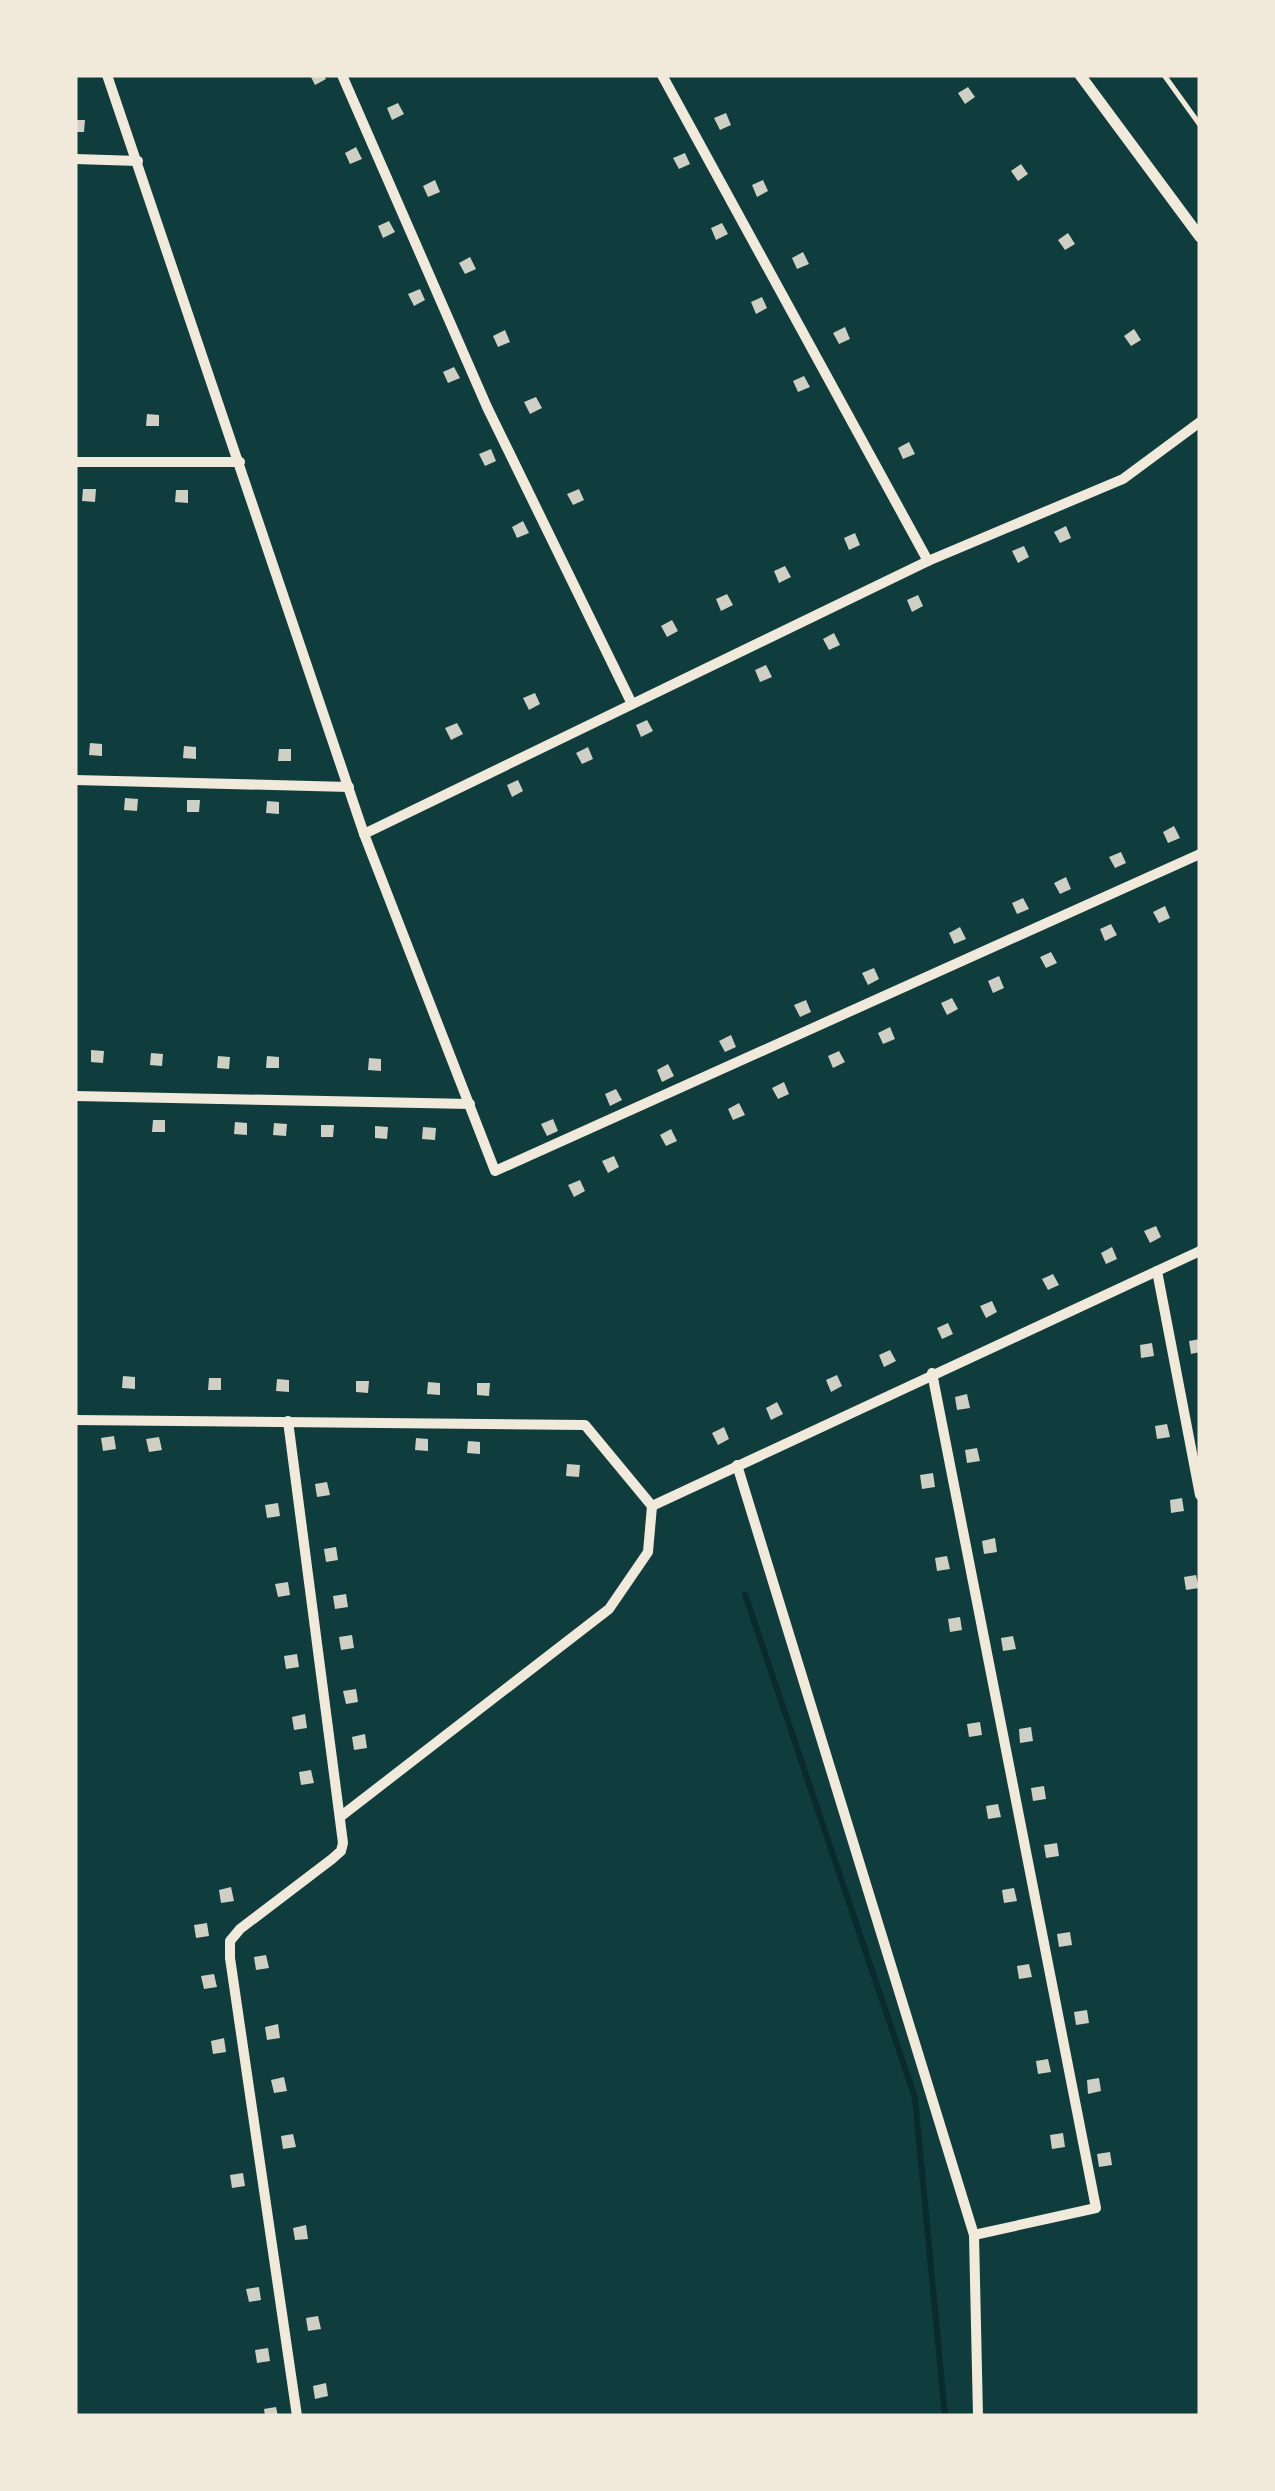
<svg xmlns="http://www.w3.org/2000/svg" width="1275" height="2491" font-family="Barlow,sans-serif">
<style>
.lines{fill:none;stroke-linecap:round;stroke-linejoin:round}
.stream{stroke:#0a2a2b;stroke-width:6}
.building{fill:#cfcfc3}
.service{stroke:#f1e9da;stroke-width:5}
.minor{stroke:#f1e9da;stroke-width:10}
.tertiary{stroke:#f1e9da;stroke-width:11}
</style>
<rect width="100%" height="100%" fill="#0f3d3e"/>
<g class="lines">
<!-- stream -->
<polyline class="stream" points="745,1594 915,2098 945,2416"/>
</g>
<!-- building -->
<g class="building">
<polygon points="310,75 324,75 326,79 315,85"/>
<polygon points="968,87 975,97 965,104 958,93"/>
<polygon points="398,103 404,114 392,120 387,108"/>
<polygon points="726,113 731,125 720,130 714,118"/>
<polygon points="75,120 85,120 84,132 75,132"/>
<polygon points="356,147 362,159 350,164 345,153"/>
<polygon points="685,153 690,164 679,169 673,158"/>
<polygon points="1021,164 1028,174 1018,181 1011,171"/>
<polygon points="435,180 440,192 428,197 423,186"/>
<polygon points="763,180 768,191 757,197 752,185"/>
<polygon points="389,221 395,232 383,238 378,226"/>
<polygon points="722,223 728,234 716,240 711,228"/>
<polygon points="1068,233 1075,244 1065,250 1058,240"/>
<polygon points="803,252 809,264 797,269 792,258"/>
<polygon points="470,257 476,269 465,274 459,263"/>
<polygon points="420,289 425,300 414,306 408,294"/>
<polygon points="762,297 767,308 756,314 751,302"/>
<polygon points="845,327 850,339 839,344 833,333"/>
<polygon points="1134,329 1141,340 1131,346 1124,336"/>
<polygon points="505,330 510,342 498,347 493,336"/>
<polygon points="454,367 460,378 448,383 443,372"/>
<polygon points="804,376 810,387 798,392 793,381"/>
<polygon points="536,397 542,408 530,414 524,402"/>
<polygon points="147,414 159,415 159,426 146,426"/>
<polygon points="909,442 915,454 903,459 898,448"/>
<polygon points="491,449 496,461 485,466 479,454"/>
<polygon points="83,489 96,489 95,502 82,501"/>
<polygon points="579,489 584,500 573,505 567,494"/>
<polygon points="176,490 188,490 188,503 175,502"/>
<polygon points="523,521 529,533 517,538 512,527"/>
<polygon points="1066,526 1071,538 1060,543 1054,532"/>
<polygon points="855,533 860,545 849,550 844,538"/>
<polygon points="1024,546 1029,557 1018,563 1012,551"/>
<polygon points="785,566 791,577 779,583 774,571"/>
<polygon points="727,594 733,605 721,611 716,599"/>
<polygon points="918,595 923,606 912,612 907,600"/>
<polygon points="672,620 678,631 667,637 661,626"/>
<polygon points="834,633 840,645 829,650 823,639"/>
<polygon points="766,665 772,677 760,682 755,670"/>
<polygon points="535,693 540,704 529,710 523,698"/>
<polygon points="647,720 653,731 641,737 636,725"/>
<polygon points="457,723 463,734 451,740 445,728"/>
<polygon points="90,743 102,744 102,756 89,755"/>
<polygon points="184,746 196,747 196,759 183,758"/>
<polygon points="588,747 593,759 582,764 576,753"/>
<polygon points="279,749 291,749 291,761 278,761"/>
<polygon points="518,780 523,791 512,797 507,785"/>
<polygon points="125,798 138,799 137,811 124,810"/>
<polygon points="187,800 200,800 199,812 187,812"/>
<polygon points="267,801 279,802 279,814 266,813"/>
<polygon points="1174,826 1180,838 1168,843 1163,832"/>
<polygon points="1121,852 1126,863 1115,868 1109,857"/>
<polygon points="1066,877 1071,889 1060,894 1054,883"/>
<polygon points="1023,898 1029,909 1017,914 1012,903"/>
<polygon points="1165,906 1170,918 1159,923 1153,912"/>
<polygon points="1111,924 1117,935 1105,941 1100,929"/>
<polygon points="960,927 966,939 954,944 949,933"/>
<polygon points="1051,952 1057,963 1046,968 1040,957"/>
<polygon points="874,968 879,979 868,985 862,973"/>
<polygon points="999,976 1004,988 993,993 988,981"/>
<polygon points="952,998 958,1009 947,1015 941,1003"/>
<polygon points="806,1000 811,1012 800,1017 794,1005"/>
<polygon points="890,1027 895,1039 883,1044 878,1033"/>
<polygon points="731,1035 736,1047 725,1052 719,1041"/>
<polygon points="91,1050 104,1051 103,1063 91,1062"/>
<polygon points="839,1051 845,1062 833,1068 828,1056"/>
<polygon points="151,1053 163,1054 162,1066 150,1065"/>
<polygon points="218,1056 230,1057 229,1069 217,1068"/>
<polygon points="267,1056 279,1057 279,1068 266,1068"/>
<polygon points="369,1058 381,1059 381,1071 368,1070"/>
<polygon points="668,1064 674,1076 662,1082 657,1070"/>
<polygon points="784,1082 789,1094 778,1099 772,1088"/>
<polygon points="616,1089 622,1100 610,1106 605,1094"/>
<polygon points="739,1103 745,1115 733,1120 728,1109"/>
<polygon points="553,1119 558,1131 547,1136 541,1124"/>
<polygon points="153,1120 165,1120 165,1132 152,1132"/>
<polygon points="235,1122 247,1123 247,1135 234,1134"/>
<polygon points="274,1123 287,1124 286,1136 273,1135"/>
<polygon points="321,1125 334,1125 333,1137 321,1137"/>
<polygon points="375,1126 388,1127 387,1139 375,1138"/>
<polygon points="423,1127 436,1128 435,1140 422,1139"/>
<polygon points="671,1129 677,1141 666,1146 660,1135"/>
<polygon points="614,1156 619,1167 608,1173 602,1161"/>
<polygon points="580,1180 585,1191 574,1197 568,1185"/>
<polygon points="1156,1226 1161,1237 1150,1243 1144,1231"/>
<polygon points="1112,1247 1117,1259 1106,1264 1101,1253"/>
<polygon points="1053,1274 1059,1285 1048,1290 1042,1279"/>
<polygon points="992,1301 997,1312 986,1318 980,1306"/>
<polygon points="948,1323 953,1334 942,1339 937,1328"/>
<polygon points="1200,1339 1200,1352 1191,1354 1189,1341"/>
<polygon points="1152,1343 1154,1356 1141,1358 1140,1345"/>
<polygon points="890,1350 896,1361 884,1367 879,1355"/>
<polygon points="837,1375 842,1386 831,1392 826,1380"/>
<polygon points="123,1376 135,1377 135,1389 122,1388"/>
<polygon points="209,1378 221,1378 221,1390 208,1390"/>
<polygon points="277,1379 289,1380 289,1392 276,1391"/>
<polygon points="356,1381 369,1381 368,1393 356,1392"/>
<polygon points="428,1382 440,1383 440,1395 427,1394"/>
<polygon points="477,1383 490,1383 489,1396 477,1395"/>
<polygon points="967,1394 970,1408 957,1410 955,1397"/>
<polygon points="777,1402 783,1414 771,1420 766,1408"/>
<polygon points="1167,1424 1170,1437 1157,1439 1155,1426"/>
<polygon points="724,1427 729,1439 718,1445 712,1433"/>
<polygon points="114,1436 116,1449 103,1451 101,1438"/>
<polygon points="159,1437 162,1450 149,1452 146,1439"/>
<polygon points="416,1438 428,1439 428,1451 415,1450"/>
<polygon points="468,1441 480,1442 480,1454 467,1453"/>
<polygon points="977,1448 980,1461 967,1463 965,1450"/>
<polygon points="567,1464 580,1465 579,1477 566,1476"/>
<polygon points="933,1473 935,1487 922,1489 920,1475"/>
<polygon points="327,1482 330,1495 317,1497 315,1484"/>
<polygon points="1182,1498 1184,1511 1171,1513 1170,1500"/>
<polygon points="278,1503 280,1516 267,1518 265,1505"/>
<polygon points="995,1538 997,1552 984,1554 982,1541"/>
<polygon points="336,1547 338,1560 326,1562 324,1549"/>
<polygon points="947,1556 950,1569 937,1571 935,1558"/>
<polygon points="1196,1575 1199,1588 1186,1590 1184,1577"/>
<polygon points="288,1582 290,1595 278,1597 275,1584"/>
<polygon points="346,1594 348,1607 335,1609 333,1596"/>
<polygon points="960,1617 962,1630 950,1632 948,1619"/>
<polygon points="352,1635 354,1648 341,1650 339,1637"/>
<polygon points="1013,1636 1016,1649 1003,1651 1001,1638"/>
<polygon points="297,1654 299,1667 286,1669 284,1656"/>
<polygon points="356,1689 358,1702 346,1704 343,1691"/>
<polygon points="305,1714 307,1728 294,1730 292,1717"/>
<polygon points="980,1722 982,1735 969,1737 967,1724"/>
<polygon points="1031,1727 1033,1741 1020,1743 1019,1729"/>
<polygon points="365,1734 367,1748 354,1750 352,1737"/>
<polygon points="311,1770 314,1783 301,1785 299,1772"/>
<polygon points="1044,1786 1046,1799 1033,1801 1031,1788"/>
<polygon points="998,1804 1001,1817 988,1819 986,1806"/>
<polygon points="1057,1843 1059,1856 1046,1858 1044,1845"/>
<polygon points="231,1887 234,1901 221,1903 219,1890"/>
<polygon points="1014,1888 1017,1901 1004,1903 1002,1890"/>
<polygon points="207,1923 209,1936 196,1938 194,1925"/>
<polygon points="1070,1932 1072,1945 1059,1947 1057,1934"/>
<polygon points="266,1955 269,1968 256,1970 254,1957"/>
<polygon points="1029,1964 1032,1977 1019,1979 1017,1966"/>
<polygon points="214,1974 217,1987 204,1989 201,1976"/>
<polygon points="1087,2010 1089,2023 1076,2025 1074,2012"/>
<polygon points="278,2024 280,2038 267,2040 265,2027"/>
<polygon points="224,2038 226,2052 213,2054 211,2041"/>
<polygon points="1048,2059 1051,2072 1038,2074 1036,2061"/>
<polygon points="284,2077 287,2091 274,2093 271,2080"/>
<polygon points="1099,2078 1101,2091 1088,2094 1087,2080"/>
<polygon points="1063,2133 1065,2147 1052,2149 1050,2135"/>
<polygon points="293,2134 296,2147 283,2149 281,2136"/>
<polygon points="1110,2152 1112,2165 1099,2167 1097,2154"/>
<polygon points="243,2173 245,2186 232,2188 230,2175"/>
<polygon points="306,2225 308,2239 295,2240 293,2228"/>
<polygon points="259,2287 261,2300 249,2302 246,2289"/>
<polygon points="318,2316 321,2329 308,2331 306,2318"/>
<polygon points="268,2348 270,2361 257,2363 255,2350"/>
<polygon points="326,2383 328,2396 315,2399 313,2386"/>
<polygon points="276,2407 278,2416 265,2416 264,2409"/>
</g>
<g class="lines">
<!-- service -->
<polyline class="service" points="1164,75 1200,125"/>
<!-- minor -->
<g class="minor">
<polyline points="107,75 364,834 495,1171 1200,854"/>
<polyline points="342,75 487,407 632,704"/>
<polyline points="662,75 928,561"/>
<polyline points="75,159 138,161"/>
<polyline points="75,462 240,462"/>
<polyline points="75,780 349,787"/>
<polyline points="364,834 928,561 1123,479 1200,422"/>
<polyline points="75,1096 470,1104"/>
<polyline points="1157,1271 1200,1495"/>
<polyline points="75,1420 585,1425 652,1506 1200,1251"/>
<polyline points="288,1421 343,1843 341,1851 332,1859 240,1929 230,1941 230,1958 297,2416"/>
<polyline points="737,1465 974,2235 1096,2208 932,1373"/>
<polyline points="340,1817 609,1609 648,1552 652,1506"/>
<polyline points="974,2235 978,2416"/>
</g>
<!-- tertiary -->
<polyline class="tertiary" points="1080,75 1200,237"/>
</g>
<!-- border -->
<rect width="1275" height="2491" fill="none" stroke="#f1e9da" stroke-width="155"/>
</svg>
